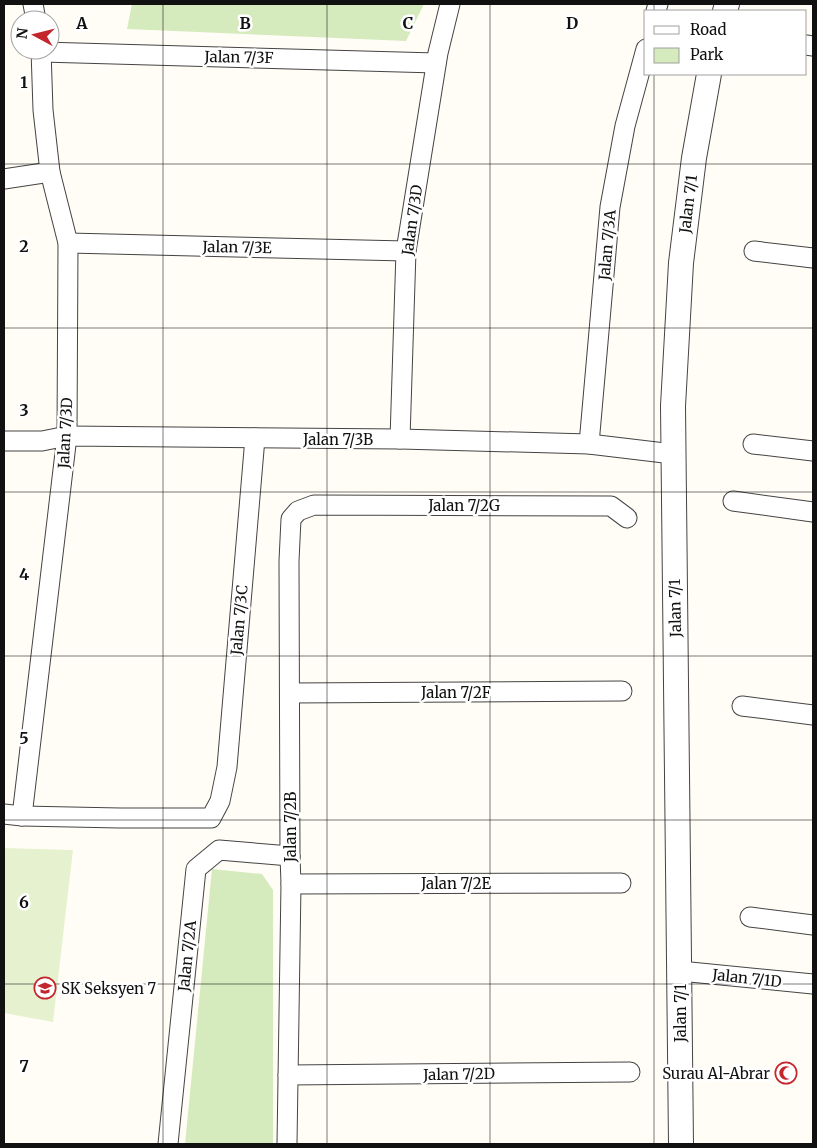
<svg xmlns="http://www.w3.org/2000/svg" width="817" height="1148" font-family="Merriweather,serif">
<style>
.green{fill:#d5ebbd}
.pitch{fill:#e6f2cf}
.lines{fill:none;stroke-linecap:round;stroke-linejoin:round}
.minor-casing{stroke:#444;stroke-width:21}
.tertiary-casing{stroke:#444;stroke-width:26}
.minor{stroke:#fff;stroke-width:19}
.tertiary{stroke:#fff;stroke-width:24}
.grid{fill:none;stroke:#111;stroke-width:1;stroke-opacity:0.55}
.labels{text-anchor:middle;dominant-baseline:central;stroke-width:5;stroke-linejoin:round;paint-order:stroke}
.street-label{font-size:15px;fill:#111;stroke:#fff}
.poi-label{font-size:15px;fill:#111;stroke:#fff;text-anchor:start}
.grid-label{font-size:16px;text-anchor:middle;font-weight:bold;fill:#111;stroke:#fff;stroke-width:5;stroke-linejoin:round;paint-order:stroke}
</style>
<rect width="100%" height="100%" fill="#fffdf5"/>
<!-- green -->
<g class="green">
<polygon points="132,4 424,4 406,41 127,29"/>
<polygon points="212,869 262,874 273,890 273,1144 185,1144"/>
</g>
<!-- pitch -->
<polygon class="pitch" points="4,848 73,850 53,1022 4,1013"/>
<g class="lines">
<!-- minor casing -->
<g class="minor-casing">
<g id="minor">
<polyline points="33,4 36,20"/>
<polyline points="656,11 658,4"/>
<polyline points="806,45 813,46"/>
<polyline points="42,52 436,63"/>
<polyline points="4,179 50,172"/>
<polyline points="68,243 406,251"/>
<polyline points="754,251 813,258"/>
<polyline points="400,439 406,251 438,53 450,4"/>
<polyline points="4,441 42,441 67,436 400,439 589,444 673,454"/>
<polyline points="589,444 610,207 625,126 646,49"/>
<polyline points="753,444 813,451"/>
<polyline points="733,501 813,512"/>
<polyline points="290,693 622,691"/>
<polyline points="742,706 813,715"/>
<polyline points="4,814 22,816 120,818 211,818 220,801 227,767 255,438"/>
<polyline points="22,816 67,436 68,243 50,172 43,110 41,50"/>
<polyline points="291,884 621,883"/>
<polyline points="750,917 813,925"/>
<polyline points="680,971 813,984"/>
<polyline points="288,1075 630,1072"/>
<polyline points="168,1144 196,869 219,850 290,856"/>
<polyline points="287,1144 291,884 290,856 289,561 291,519 298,511 314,505 611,506 627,518"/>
</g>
</g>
<!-- tertiary casing -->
<g class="tertiary-casing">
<g id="tertiary">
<polyline points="725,11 727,4"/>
<polyline points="681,1144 673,406 681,263 694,158 709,74"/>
</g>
</g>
<!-- minor -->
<use href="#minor" class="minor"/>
<!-- tertiary -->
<use href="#tertiary" class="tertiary"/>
</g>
<!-- grid -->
<path class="grid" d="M163,4v1140M327,4v1140M490,4v1140M654,4v7M654,74v1070M4,164h809M4,328h809M4,492h809M4,656h809M4,820h809M4,984h809"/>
<!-- icons -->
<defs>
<g id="school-ring" transform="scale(1.125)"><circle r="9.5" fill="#fff" stroke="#c4262e" stroke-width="1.5"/><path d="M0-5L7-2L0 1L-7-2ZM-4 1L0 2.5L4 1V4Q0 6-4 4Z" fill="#c4262e"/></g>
<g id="mosque-ring" transform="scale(1.125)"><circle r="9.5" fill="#fff" stroke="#c4262e" stroke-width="1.5"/><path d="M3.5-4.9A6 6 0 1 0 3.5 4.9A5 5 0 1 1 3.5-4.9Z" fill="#c4262e"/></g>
</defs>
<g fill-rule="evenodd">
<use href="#school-ring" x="45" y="988"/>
<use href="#mosque-ring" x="786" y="1073"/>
</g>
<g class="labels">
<!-- street labels -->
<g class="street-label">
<text transform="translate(239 57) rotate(1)">Jalan 7/3F</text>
<text transform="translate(688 204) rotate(-83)">Jalan 7/1</text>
<text transform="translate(412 220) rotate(-82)">Jalan 7/3D</text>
<text transform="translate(607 245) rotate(-85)">Jalan 7/3A</text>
<text transform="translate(237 247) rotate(1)">Jalan 7/3E</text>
<text transform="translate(65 433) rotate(-87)">Jalan 7/3D</text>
<text x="338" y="439">Jalan 7/3B</text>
<text x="464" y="505">Jalan 7/2G</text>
<text transform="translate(675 608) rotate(-91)">Jalan 7/1</text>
<text transform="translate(239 620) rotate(-85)">Jalan 7/3C</text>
<text x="456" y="692">Jalan 7/2F</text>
<text transform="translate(290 827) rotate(-90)">Jalan 7/2B</text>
<text x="456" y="883">Jalan 7/2E</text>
<text transform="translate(187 956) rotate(-84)">Jalan 7/2A</text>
<text transform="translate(747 978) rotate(6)">Jalan 7/1D</text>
<text transform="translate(680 1013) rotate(-90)">Jalan 7/1</text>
<text transform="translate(459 1074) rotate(-1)">Jalan 7/2D</text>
</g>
<!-- poi labels -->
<g class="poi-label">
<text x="61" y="988">SK Seksyen 7</text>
<text x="770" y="1073" text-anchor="end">Surau Al-Abrar</text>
</g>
</g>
<g class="grid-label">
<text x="82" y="29">A</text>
<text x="245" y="29">B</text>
<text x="408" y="29">C</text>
<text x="572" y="29">D</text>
<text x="24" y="88">1</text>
<text x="24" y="252">2</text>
<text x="24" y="416">3</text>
<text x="24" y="580">4</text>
<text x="24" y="744">5</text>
<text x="24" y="908">6</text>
<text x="24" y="1072">7</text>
</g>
<!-- border -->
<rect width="817" height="1148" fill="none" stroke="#111111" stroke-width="10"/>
<!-- legend -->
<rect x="644" y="10" width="162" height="65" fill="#ffffff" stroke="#a0a0a0"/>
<rect x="654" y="26" width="25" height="8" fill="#ffffff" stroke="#a0a0a0"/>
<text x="690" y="35" font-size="15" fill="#111111">Road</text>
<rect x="654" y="48" width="25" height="15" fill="#d5ebbd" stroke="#a0a0a0"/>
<text x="690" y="60" font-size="15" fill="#111111">Park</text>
<!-- north arrow -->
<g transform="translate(35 35) rotate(277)"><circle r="24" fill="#ffffff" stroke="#a0a0a0"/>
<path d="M0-4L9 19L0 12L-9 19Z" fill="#c4262e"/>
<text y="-8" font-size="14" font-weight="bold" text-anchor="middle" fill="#111111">N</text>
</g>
</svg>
